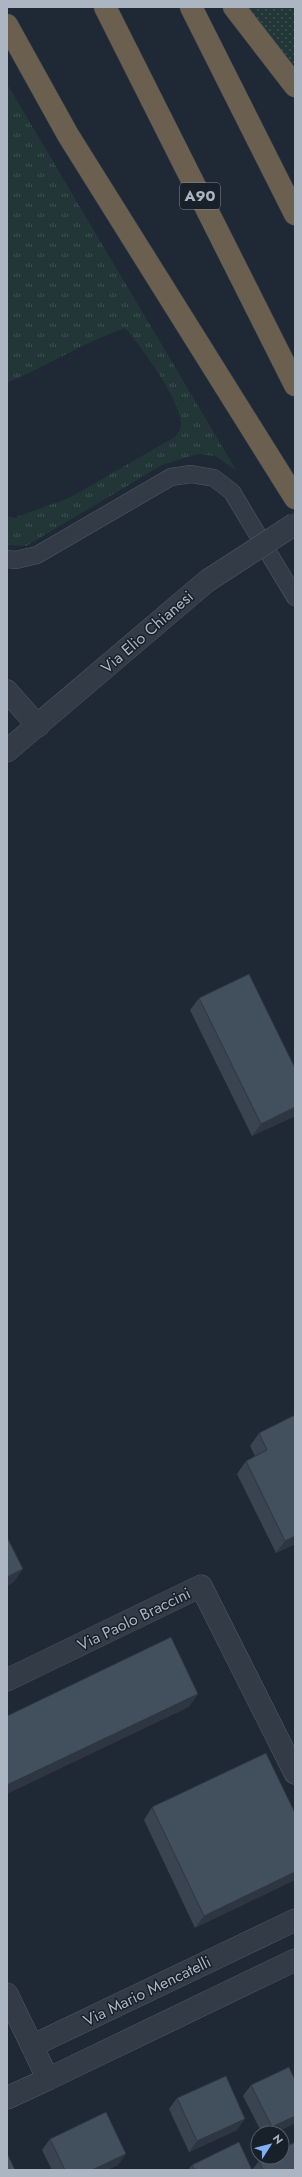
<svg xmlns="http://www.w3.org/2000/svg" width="302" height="2177" font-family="Jost,sans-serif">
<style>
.grass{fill:url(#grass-dots)}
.park{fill:url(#park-tufts)}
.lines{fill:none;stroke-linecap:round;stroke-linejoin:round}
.service-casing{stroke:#505964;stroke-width:18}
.minor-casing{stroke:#505964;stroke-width:23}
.motorway-casing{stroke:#3d4650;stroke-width:23}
.service{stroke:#333b46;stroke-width:17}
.minor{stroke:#333b46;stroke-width:22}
.motorway{stroke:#6b6050;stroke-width:22}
.minor-bridge-casing{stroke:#505964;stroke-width:23;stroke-linecap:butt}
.minor-bridge{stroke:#333b46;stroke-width:22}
.wall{fill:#394450}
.shaded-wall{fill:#2e3741}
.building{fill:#424f5d;stroke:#2e3741}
.labels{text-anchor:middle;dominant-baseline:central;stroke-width:3;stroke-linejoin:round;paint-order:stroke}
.shield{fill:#18202a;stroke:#808995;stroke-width:1}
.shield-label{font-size:15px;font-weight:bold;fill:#acb6c3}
.street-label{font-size:16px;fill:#acb6c3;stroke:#18202a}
</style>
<defs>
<pattern id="grass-dots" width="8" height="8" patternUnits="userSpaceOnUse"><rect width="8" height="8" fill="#223637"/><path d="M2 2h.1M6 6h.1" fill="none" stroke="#3f5152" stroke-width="1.8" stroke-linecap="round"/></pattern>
<pattern id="park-tufts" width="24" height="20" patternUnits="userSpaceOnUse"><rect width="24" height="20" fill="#223637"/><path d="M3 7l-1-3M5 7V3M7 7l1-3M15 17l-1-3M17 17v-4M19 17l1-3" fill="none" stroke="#3f5152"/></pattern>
</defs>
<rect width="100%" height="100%" fill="#1f2935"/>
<!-- grass -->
<polygon class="grass" points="245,7 295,7 295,66"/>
<!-- park -->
<path class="park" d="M7,84l229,386 -21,-14 -17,-2 -36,11 -136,81 -19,-1v-29l7,2 55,-20 106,-61c2,-3 6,-8 6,-11 3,-22 -41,-81 -56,-98 -41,14 -78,38 -118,55z"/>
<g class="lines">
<!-- service casing -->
<g class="service-casing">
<polyline id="service" points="7,559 16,560 37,555 171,477 191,474 214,478 232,492 295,597"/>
</g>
<!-- minor casing -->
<g class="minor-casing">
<g id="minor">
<polyline points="7,691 38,726"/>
<polyline points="7,751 207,581"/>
<polyline points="7,1680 201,1586 295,1773"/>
<polyline points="7,1994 48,2079 7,2098"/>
<polyline points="32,2046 295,1920"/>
<polyline points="48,2079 295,1960"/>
</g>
</g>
<!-- motorway casing -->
<g class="motorway-casing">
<g id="motorway">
<polyline points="105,7 295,385"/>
<polyline points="191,7 295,214"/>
<polyline points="234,7 295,86"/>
<polyline points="7,25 68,135 295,498"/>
</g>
</g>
<!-- service -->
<use href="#service" class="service"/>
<!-- minor -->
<use href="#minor" class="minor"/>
<!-- motorway -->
<use href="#motorway" class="motorway"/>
<!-- minor-bridge casing -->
<g class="minor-bridge-casing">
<polyline id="minor-bridge" points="207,581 295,524"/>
</g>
<!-- minor-bridge -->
<use href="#minor-bridge" class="minor-bridge"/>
</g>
<!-- wall -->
<g class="wall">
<polygon points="199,998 295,1068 295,1116 252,1136 190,1010"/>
<polygon points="295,1415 295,1544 276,1553 237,1474 246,1461 255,1456 250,1446 259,1433"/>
<polygon points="152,1807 295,1813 195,1928 144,1820"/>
<polygon points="295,2080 295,2123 275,2133 262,2133 243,2096 251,2085"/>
<polygon points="177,2098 237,2130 189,2152 169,2109"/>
<polygon points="50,2139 118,2165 107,2170 52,2170 42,2150"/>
<polygon points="259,2161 295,2170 252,2170"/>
<polygon points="192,2165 252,2170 188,2170"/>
</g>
<!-- shaded-wall -->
<g class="shaded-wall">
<polygon points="295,1107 295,1116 252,1136 261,1124"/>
<polygon points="295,1536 295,1544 276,1553 285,1541"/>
<polygon points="23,1569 14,1582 7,1586 7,1577"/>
<polygon points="198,1694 189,1707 7,1794 7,1785"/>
<polygon points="295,1872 295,1880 195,1928 204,1916"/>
<polygon points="295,2116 295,2123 275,2133 268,2133 272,2127"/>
<polygon points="245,2119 237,2130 189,2152 197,2141"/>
<polygon points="126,2154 118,2165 107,2170 92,2170"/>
</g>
<!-- building -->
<g class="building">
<polygon points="249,974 295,1068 295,1107 261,1124 199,998"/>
<polygon points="295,1415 295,1536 285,1541 246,1461 267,1450 259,1433"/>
<polygon points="7,1537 23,1569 7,1577"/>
<polygon points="171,1637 198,1694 7,1785 7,1716"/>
<polygon points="266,1753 295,1813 295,1872 204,1916 152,1807"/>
<polygon points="289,2067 295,2080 295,2116 272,2127 251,2085"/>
<polygon points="226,2076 245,2119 197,2141 177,2098"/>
<polygon points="106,2112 126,2154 92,2170 65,2170 50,2139"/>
<polygon points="239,2142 252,2170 195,2170 192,2165"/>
<polygon points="295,2142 295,2170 263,2170 259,2161 266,2157 282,2157 282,2149"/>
<polygon points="7,2155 8,2155 15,2170 7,2170"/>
</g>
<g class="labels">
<!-- shield labels -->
<rect class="shield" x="180" y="183" width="40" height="26" rx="3"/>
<g class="shield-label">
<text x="200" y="196">A90</text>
</g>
<!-- street labels -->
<g class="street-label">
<text transform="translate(147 632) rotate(-41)">Via Elio Chianesi</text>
<text transform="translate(134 1619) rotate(-26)">Via Paolo Braccini</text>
<text transform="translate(147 1991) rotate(-26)">Via Mario Mencatelli</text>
</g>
</g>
<!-- border -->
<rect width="302" height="2177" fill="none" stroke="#acb6c3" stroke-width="16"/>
<!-- north arrow -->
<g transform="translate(270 2145) rotate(54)"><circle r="19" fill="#18202a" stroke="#535c67"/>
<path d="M0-3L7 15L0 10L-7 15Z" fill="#80b1f5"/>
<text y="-6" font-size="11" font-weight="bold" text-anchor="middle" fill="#acb6c3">N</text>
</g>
</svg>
